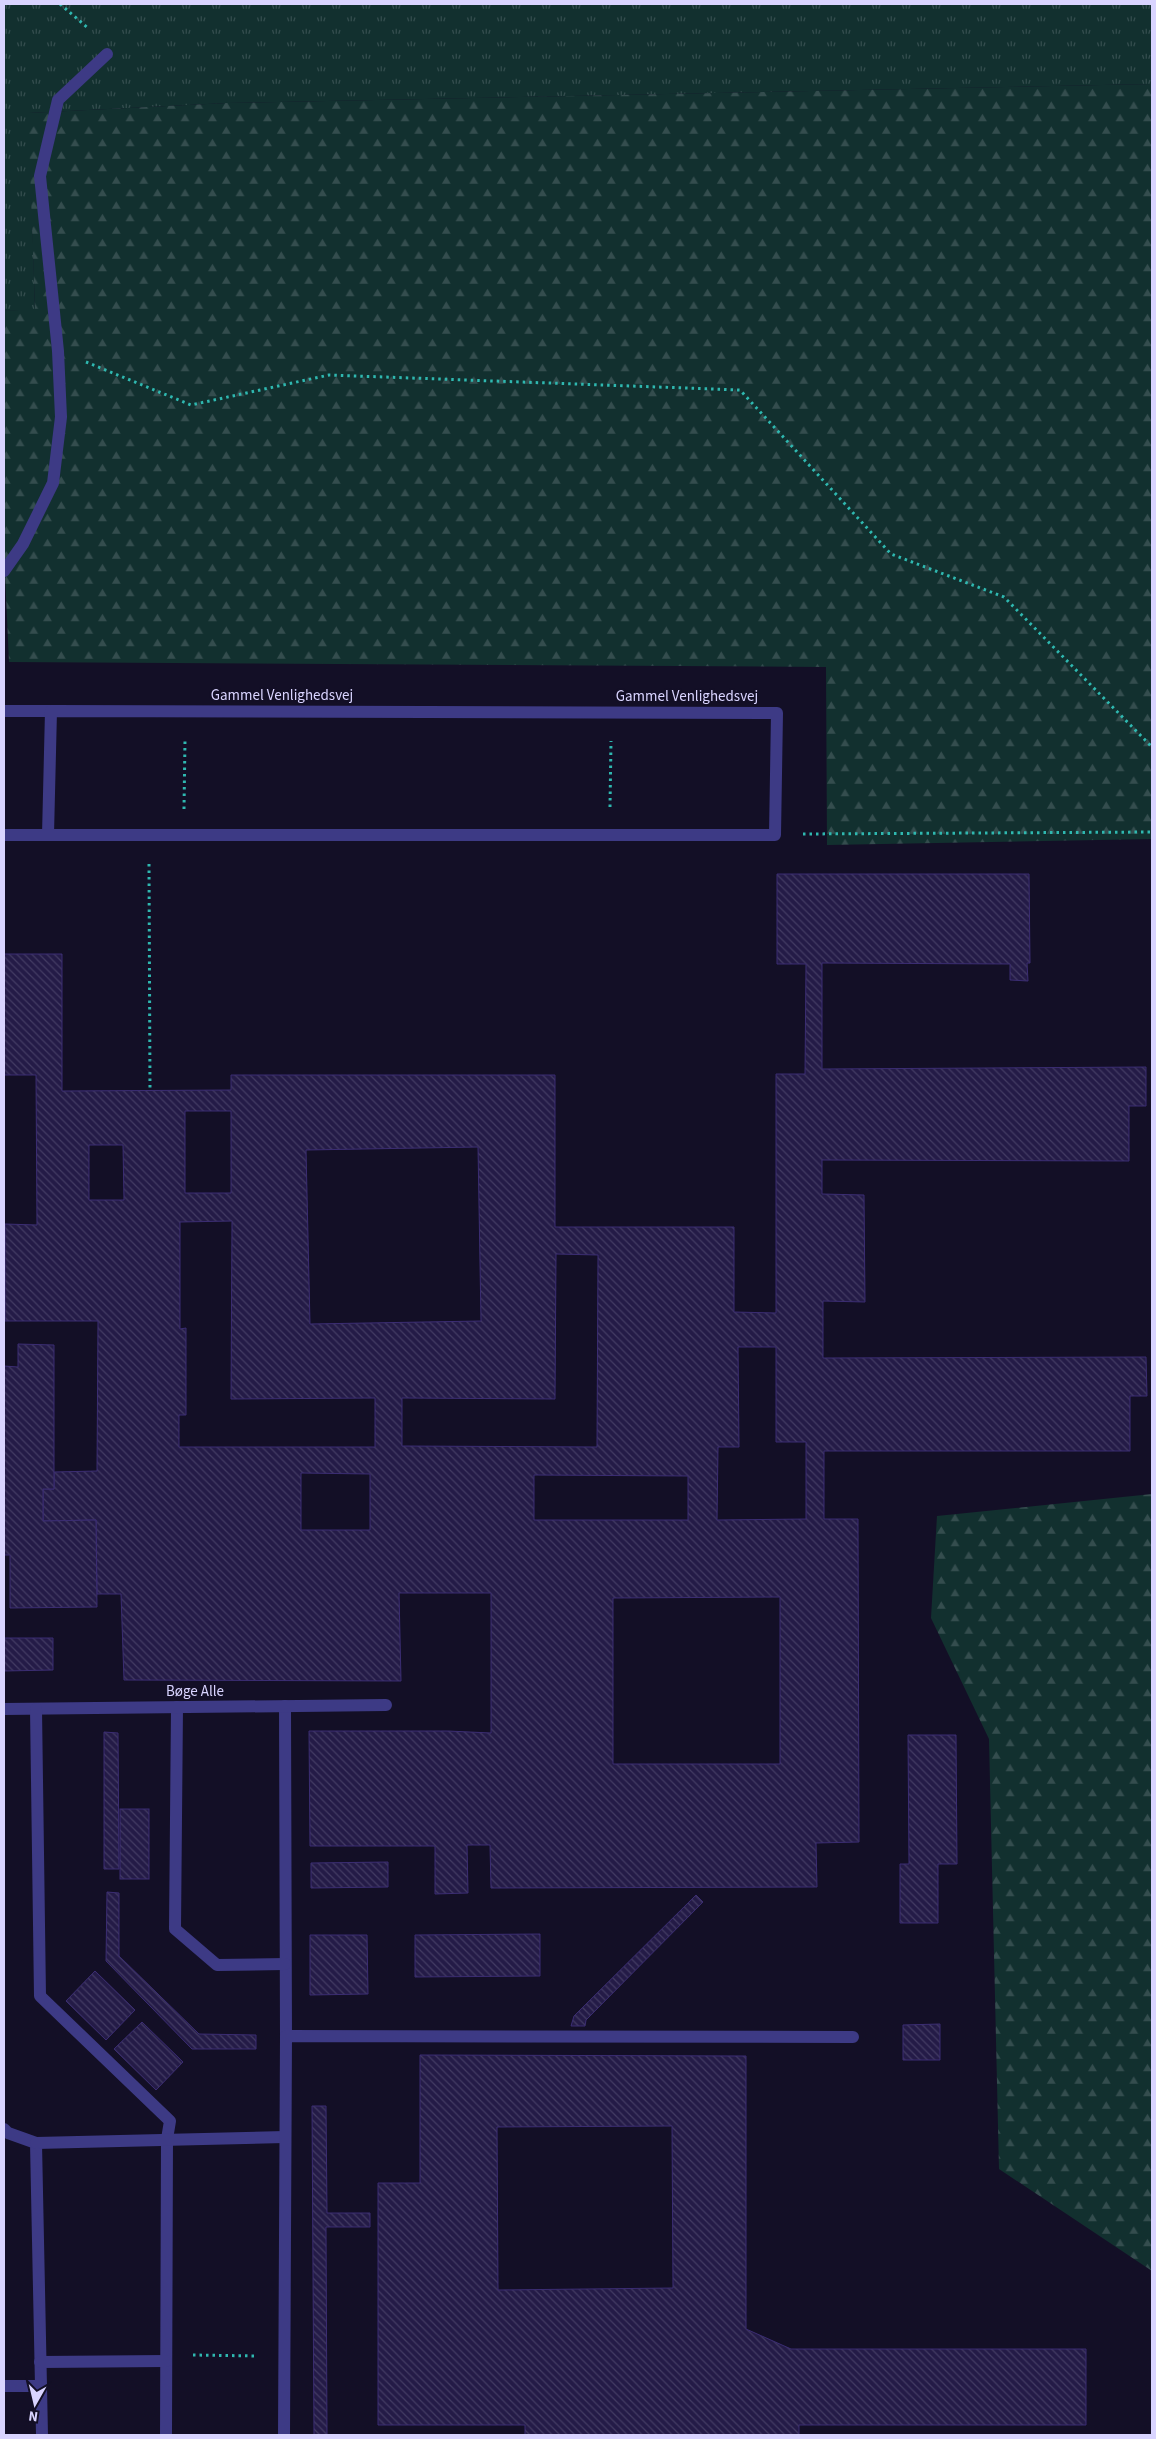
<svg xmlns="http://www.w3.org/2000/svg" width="1156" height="2439" font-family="'Source Sans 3',sans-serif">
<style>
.grass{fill:url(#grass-tufts)}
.forest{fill:url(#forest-firs)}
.building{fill:url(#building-back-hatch);stroke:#3b2d73;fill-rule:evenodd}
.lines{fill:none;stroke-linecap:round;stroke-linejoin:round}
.path{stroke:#2fb8b0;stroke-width:3;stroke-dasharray:2.5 4;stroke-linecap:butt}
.minor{stroke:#3d3a85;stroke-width:12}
.labels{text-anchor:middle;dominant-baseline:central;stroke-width:4;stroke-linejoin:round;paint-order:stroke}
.street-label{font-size:15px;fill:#d9d4ff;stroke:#130f26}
</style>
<defs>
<pattern id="grass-tufts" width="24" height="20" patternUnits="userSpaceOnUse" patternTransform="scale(1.25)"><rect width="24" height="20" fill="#12302f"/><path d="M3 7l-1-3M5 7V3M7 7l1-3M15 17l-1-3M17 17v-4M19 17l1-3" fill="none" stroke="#344d4e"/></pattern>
<pattern id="forest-firs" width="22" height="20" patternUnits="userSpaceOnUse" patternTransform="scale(1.25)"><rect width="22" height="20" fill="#12302f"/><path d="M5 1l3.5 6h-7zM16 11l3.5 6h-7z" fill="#344d4e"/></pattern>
<pattern id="building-back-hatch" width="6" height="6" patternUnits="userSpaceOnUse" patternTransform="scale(1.25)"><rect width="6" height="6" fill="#241b47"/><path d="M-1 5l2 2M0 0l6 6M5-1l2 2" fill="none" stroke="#433b63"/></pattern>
</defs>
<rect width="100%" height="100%" fill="#130f26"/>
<!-- grass -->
<polygon class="grass" points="4,4 1152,4 1152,84 227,103 29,113 35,310 4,311"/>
<!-- forest -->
<g class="forest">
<polygon points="1152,84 1152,839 827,845 826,667 9,662 4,553 4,311 35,309 28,113 227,103"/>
<polygon points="1152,1494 1152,2271 999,2169 989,1739 931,1618 937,1516"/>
</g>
<!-- building -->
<g class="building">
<path d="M777,874h252l1,89h-3l1,18 -18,-1v-16l-188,-1v106l324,-2v39h-17v55l-307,-1v34l42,1 1,107 -42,-1v57l323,-1 1,39h-17v55h-306v68h34l1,323 -43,1 1,44 -326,1 -1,-43h-23l1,48 -33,1v-48h-125l-1,-115h139l43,2v-140h-92l2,88 -277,-1 -3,-86h-24l-1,-74 -53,1v-32h11v-17l43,-1 1,-150h-93v-97l32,1 -1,-150h-32v-121h58v137l169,-1v-15h324v152h179v85l42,1v-239h29l1,-110h-29zM185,1111h46v82h-46zM89,1145h34l1,55h-35zM478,1147l3,174 -171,3 -4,-174zM232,1221l-1,178 144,-1v49h-196v-32h7v-87l-6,1v-107zM556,1254l42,1 -1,192 -195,-1v-48l153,1zM738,1347h38v95h30v77l-89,1 1,-73h21zM301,1473l69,1v56h-69zM534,1475l154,1v44h-154zM780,1597v167h-167v-166z"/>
<polygon points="18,1344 54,1345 54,1489 43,1489 43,1521 96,1520 97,1607 10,1608 10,1555 4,1555 4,1366 18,1367"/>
<polygon points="4,1638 53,1638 53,1670 4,1671"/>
<polygon points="104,1732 118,1733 119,1869 104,1869"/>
<polygon points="908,1735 956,1735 957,1864 938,1864 938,1923 900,1923 900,1864 909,1864"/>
<rect x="120" y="1809" width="29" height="70"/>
<polygon points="388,1862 388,1887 311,1888 311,1863"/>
<polygon points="107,1892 119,1893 119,1956 199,2034 256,2035 256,2049 192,2049 106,1961"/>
<polygon points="696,1895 703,1902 586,2020 585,2026 571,2026 574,2016"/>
<polygon points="540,1934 540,1976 415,1977 415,1935"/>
<polygon points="310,1935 367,1935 368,1994 310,1995"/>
<polygon points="95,1971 135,2010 106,2040 66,2001"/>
<polygon points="142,2022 183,2062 156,2090 114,2049"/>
<polygon points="940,2024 940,2060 903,2060 903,2025"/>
<path d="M420,2055l326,1v273l45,20h295v76h-287v10h-274v-10h-147v-242h42zM672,2126l1,162 -175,2 -1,-163z"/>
<polygon points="312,2106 326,2106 327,2213 370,2213 370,2227 326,2227 327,2435 314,2435"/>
</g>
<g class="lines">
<!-- path -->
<g class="path">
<polyline points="60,4 89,29"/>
<polyline points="86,362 191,405 329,375 740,390 891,554 1004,597 1152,747"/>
<polyline points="610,807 611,741"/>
<polyline points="184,809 185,740"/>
<polyline points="803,834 1152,832"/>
<polyline points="149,864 150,1090"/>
<polyline points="193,2355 256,2356"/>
</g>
<!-- minor -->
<g class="minor">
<polyline points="4,571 23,544 53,483 61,417 58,351 40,176 58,100 107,54"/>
<polyline points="4,711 51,711"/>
<polyline points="4,835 775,835 777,713 51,711 48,835"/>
<polyline points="285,1706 286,2036"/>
<polyline points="177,1707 175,1929 217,1965 285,1964"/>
<polyline points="4,1709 386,1705"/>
<polyline points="36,1709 40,1996 170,2121 167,2139 166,2435"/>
<polyline points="4,2129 8,2133 36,2143 42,2435"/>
<polyline points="36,2143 285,2137"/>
<polyline points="40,2362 166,2361"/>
<polyline points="4,2386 41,2386"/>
<polyline points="284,2435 286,2036 853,2037"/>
</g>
</g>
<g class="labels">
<!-- street labels -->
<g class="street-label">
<text x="282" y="695">Gammel Venlighedsvej</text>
<text x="687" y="696">Gammel Venlighedsvej</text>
<text x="195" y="1691">Bøge Alle</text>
</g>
</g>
<!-- border -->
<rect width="1156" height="2439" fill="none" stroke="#d9d4ff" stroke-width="10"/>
<!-- north arrow -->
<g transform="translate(35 2404) rotate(188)" stroke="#130f26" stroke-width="4" paint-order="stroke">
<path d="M0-4L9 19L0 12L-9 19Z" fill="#d9d4ff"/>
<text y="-8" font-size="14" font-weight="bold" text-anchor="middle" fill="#d9d4ff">N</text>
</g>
</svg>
